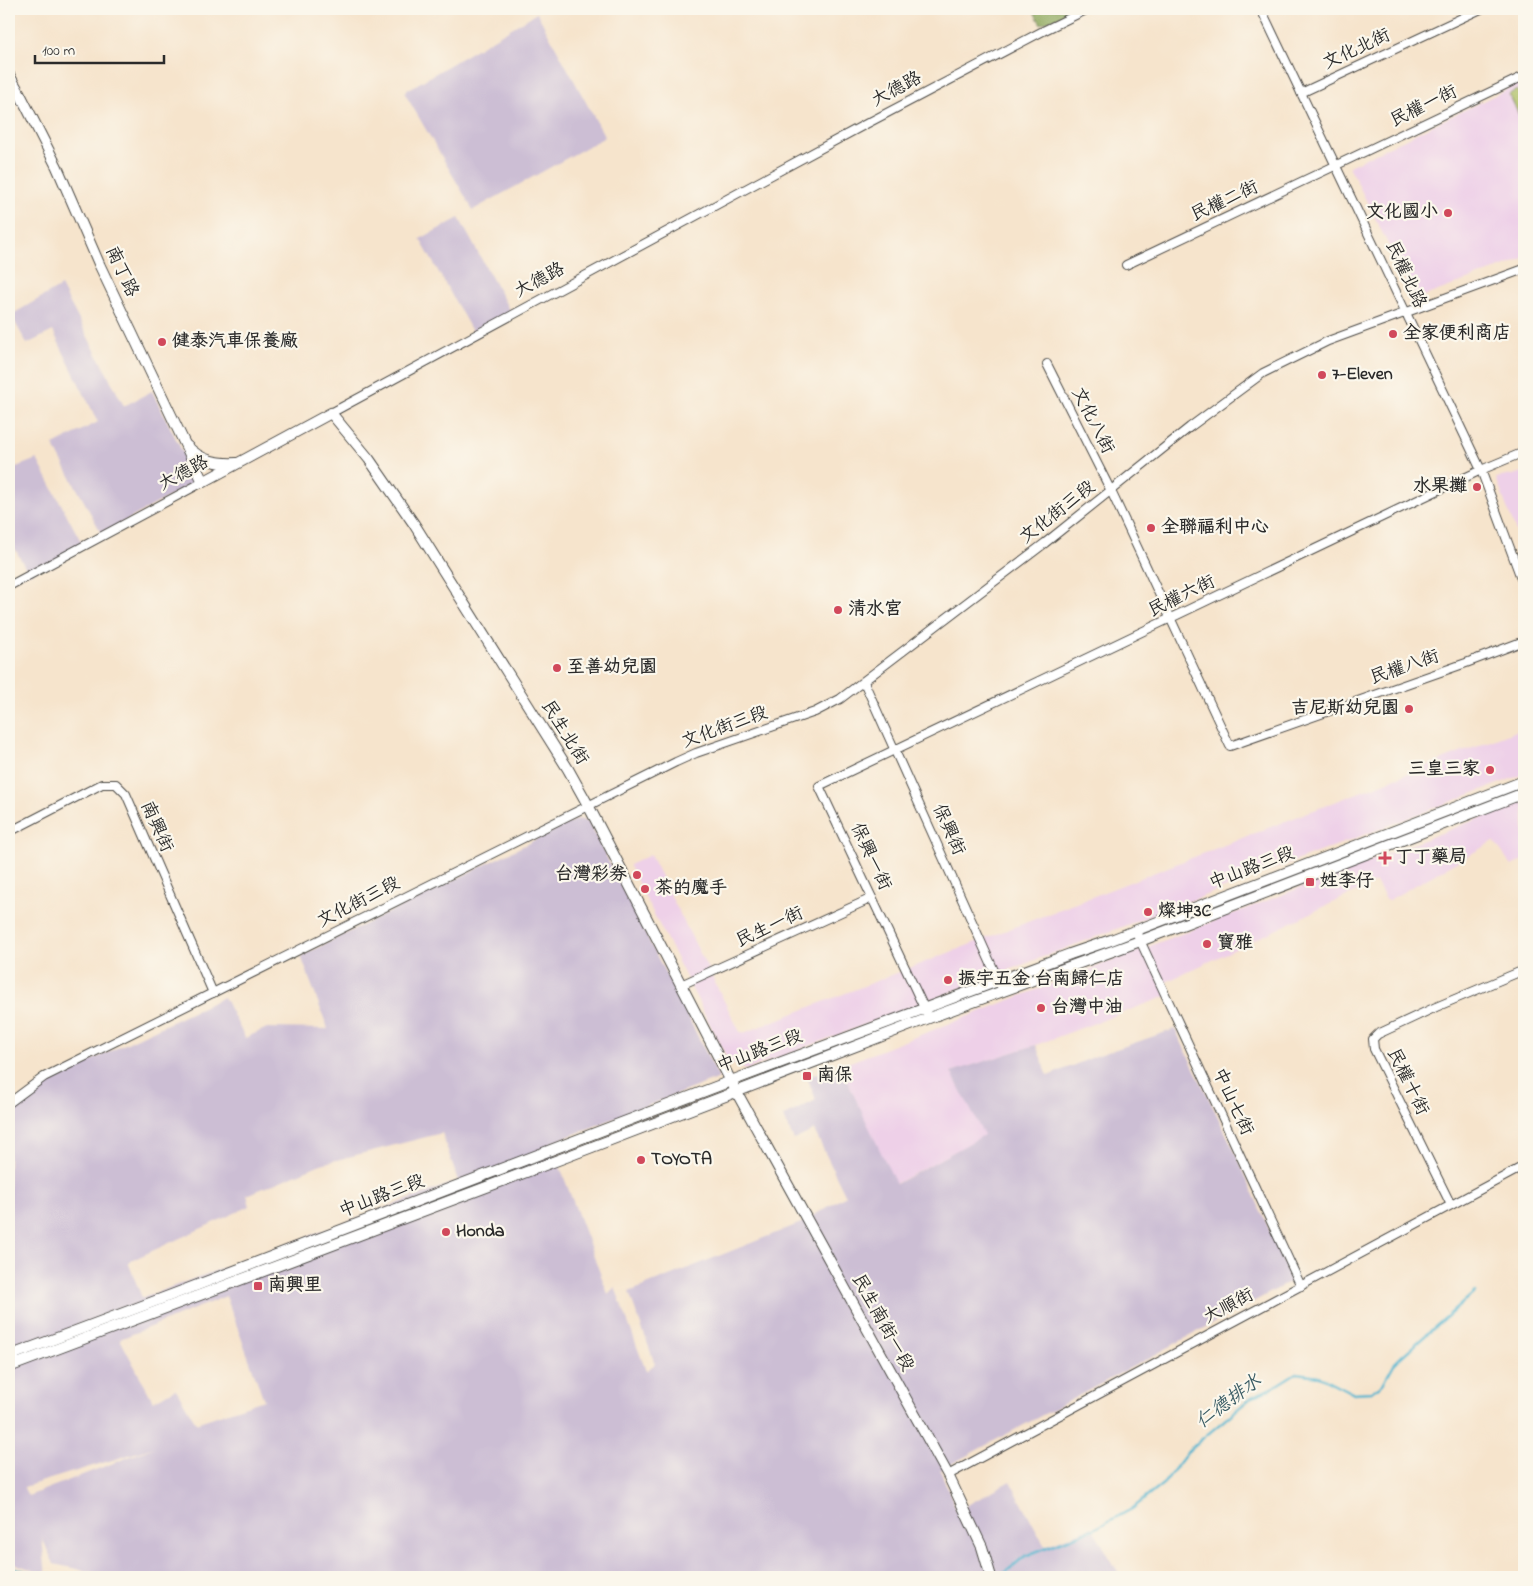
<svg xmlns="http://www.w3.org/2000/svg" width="1533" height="1586" font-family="'Indie Flower','LXGW WenKai TC',sans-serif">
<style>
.built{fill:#eed0e8}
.industrial{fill:#ccbed4;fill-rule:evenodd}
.green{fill:#adbf63;stroke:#6c7547}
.forest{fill:#8aa659;stroke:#5a6842}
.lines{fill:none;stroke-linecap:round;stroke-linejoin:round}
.stream{stroke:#50b4cf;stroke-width:2.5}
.street-casing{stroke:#494743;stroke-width:10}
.secondary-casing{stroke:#494743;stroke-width:12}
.street{stroke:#fff;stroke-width:8}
.secondary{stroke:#fff;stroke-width:10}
.poi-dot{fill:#d1495b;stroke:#fbf7ec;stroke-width:2}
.labels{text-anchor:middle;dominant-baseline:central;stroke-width:4.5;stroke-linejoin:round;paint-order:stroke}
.street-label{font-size:18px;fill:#2b2b2b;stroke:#fbf7ec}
.poi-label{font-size:18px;font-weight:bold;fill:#2b2b2b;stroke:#fbf7ec;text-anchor:start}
.water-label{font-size:19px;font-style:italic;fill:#385b64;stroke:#fbf7ec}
</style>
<rect width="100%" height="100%" fill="#fbf7ec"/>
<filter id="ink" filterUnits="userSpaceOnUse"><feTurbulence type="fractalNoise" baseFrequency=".02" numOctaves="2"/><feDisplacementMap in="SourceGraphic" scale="10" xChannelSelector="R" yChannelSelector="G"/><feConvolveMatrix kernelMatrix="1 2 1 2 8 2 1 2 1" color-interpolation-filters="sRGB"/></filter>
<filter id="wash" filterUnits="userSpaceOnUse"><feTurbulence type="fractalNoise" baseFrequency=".0096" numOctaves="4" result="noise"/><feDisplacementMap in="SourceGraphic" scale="20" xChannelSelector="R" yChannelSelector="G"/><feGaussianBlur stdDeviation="1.12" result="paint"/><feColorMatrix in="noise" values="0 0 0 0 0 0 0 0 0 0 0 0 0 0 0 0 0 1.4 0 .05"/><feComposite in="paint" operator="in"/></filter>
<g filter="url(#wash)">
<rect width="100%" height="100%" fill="#f6e4cc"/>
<!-- built -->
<g class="built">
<polygon points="1524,81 1524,259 1419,298 1413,294 1349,166"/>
<polygon points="1524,473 1524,553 1496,478"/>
<polygon points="1524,728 1524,774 746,1070 729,1062 629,865 650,855 741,1034"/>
<polygon points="1524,801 1524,859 1512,866 1494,841 1387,901 1376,882 1164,983 1170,995 1036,1045 951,1072 985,1135 895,1184 840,1066"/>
</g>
<!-- industrial -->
<g class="industrial">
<polygon points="537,13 605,137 473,210 404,92"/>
<polygon points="459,218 511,313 473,333 420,239"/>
<polygon points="61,286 124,406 152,391 197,481 102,534 53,445 98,422 53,331 27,344 11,315"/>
<polygon points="37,459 84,547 29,574 9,538 9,465 11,469"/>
<path d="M577,819l11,2 131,257 -168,65 57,151 7,-7 31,84 9,-7 -26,-72 172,-69 45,-27 -32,-66 -20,10 -11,-23 33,-17 -9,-23 33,-11 56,118 88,-49 -33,-63 85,-27 12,31 48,-20 79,-27 59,121 58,131 -352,189 17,41 53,-30 35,65 47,-19 29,50h-1007l-60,-13 -12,-26 4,37 -35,-13 -2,1v-453l21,-16 68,-37 126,-60 21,41 22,-10 61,1 -27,-73zM442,1133l16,48 -316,117 -14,-36 122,-56 -3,-11 74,-31zM226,1296l38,104 -68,23 -20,-34 -23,12 -33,-62zM155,1447l-127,49 -4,-8v-1z"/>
</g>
<!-- green -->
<polygon class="green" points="1517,90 1521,98 1524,94 1524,126 1509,94"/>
<!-- forest -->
<polygon class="forest" points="1032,9 1070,9 1072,12 1041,24"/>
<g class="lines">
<!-- stream -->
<g class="stream">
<polyline points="9,1567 11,1567 43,1577"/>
<polyline points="997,1577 1006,1572 1025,1556 1096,1528 1132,1509 1164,1483 1190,1449 1252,1397 1272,1388 1296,1373 1319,1376 1352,1393 1371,1392 1383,1384 1394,1364 1402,1356 1475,1292"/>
</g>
</g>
</g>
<g filter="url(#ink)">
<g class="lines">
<!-- street casing -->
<g class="street-casing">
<g id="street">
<polyline points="1261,9 1481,470 1524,586"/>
<polyline points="1301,93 1481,9"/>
<polyline points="1126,265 1524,76"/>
<polyline points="1047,364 1111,491 1230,746 1466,663 1524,641"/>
<polyline points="331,413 866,124 1045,30 1088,9"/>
<polyline points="9,586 203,482"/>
<polyline points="864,682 1001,986"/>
<polyline points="9,832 102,784 116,784 126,794 213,993"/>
<polyline points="1138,936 1301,1286"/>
<polyline points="681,985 872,898"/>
<polyline points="926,1012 819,786 1403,507 1481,470 1524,452"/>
<polyline points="9,1103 44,1077 676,762 696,753 815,712 840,699 1045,543 1190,427 1263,373 1328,341 1524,269"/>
<polyline points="1451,1205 1374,1049 1373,1039 1378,1034 1436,1007 1524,970"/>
<polyline points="9,1344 15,1358"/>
<polyline points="948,1475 1524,1166"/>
</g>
</g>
<!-- secondary casing -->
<g class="secondary-casing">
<g id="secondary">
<polyline points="9,75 19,92 57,167 100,266 203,482 331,413 369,459 414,524 568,769 588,805 736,1091 948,1475 982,1547 991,1577"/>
<path d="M187,446c14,15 30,18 50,17"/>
<polyline points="9,1356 174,1294 731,1081 1070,954 1111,940 1524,781"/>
<polyline points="9,1367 566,1157 929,1018 1140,941 1524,793"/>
</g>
</g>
<!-- street -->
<use href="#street" class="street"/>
<!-- secondary -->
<use href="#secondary" class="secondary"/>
</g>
</g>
<!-- markers -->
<g class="poi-dot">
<circle cx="1448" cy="213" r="5"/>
<circle cx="1393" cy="334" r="5"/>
<circle cx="162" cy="342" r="5"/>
<circle cx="1322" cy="375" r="5"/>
<circle cx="1477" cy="487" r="5"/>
<circle cx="1151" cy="528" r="5"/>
<circle cx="838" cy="610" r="5"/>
<circle cx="557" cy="668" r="5"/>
<circle cx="1409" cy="709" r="5"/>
<circle cx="1490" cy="770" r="5"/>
<path d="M1382.5 850.5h5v5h5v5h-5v5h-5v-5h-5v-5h5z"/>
<circle cx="637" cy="875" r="5"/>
<rect x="1305" y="877" width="10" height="10" rx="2.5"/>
<circle cx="645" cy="889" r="5"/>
<circle cx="1148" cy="912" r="5"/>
<circle cx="1207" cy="944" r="5"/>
<circle cx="948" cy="980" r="5"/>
<circle cx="1041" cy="1008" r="5"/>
<rect x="802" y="1071" width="10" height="10" rx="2.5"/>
<circle cx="641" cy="1160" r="5"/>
<circle cx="446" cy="1232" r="5"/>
<rect x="253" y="1281" width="10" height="10" rx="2.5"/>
</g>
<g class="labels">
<!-- street labels -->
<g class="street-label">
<text transform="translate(1357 50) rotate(-25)">文化北街</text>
<text transform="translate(897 90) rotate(-28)">大德路</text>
<text transform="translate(1424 107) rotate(-26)">民權一街</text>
<text transform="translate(1225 202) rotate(-25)">民權二街</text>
<text transform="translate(121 272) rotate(65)">南丁路</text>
<text transform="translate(1405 275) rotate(65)">民權北路</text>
<text transform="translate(540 281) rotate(-28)">大德路</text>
<text transform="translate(1092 421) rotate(63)">文化八街</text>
<text transform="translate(184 474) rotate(-28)">大德路</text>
<text transform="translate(1058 513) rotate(-38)">文化街三段</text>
<text transform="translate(1182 597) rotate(-26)">民權六街</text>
<text transform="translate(1405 668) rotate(-19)">民權八街</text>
<text transform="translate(725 728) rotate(-20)">文化街三段</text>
<text transform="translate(564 733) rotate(58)">民生北街</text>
<text transform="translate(156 827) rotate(66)">南興街</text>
<text transform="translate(948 830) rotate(66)">保興街</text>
<text transform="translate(870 857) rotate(65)">保興一街</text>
<text transform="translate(1252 869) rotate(-21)">中山路三段</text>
<text transform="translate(359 903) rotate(-27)">文化街三段</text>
<text transform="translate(770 928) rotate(-25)">民生一街</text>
<text transform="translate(760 1052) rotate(-21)">中山路三段</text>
<text transform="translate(1407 1082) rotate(64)">民權十街</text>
<text transform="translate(1232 1102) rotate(65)">中山七街</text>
<text transform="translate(382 1197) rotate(-21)">中山路三段</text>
<text transform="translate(1229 1307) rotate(-28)">大順街</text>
<text transform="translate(882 1323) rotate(61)">民生南街一段</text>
</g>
<!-- poi labels -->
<g class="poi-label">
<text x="1438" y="213" text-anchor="end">文化國小</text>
<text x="1403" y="334">全家便利商店</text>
<text x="172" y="342">健泰汽車保養廠</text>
<text x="1332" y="375">7-Eleven</text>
<text x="1467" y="487" text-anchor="end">水果攤</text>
<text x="1161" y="528">全聯福利中心</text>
<text x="848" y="610">清水宮</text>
<text x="567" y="668">至善幼兒園</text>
<text x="1399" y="709" text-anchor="end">吉尼斯幼兒園</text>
<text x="1480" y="770" text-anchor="end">三皇三家</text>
<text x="1395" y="858">丁丁藥局</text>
<text x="627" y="875" text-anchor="end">台灣彩券</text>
<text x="1320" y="882">姓李仔</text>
<text x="655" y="889">茶的魔手</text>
<text x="1158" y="912">燦坤3C</text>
<text x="1217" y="944">寶雅</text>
<text x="958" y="980">振宇五金 台南歸仁店</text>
<text x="1051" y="1008">台灣中油</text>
<text x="817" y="1076">南保</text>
<text x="651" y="1160">TOYOTA</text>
<text x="456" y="1232">Honda</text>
<text x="268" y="1286">南興里</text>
</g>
<!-- water labels -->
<g class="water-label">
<text transform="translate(1229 1402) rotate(-37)">仁德排水</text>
</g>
</g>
<!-- margin -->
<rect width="1533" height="1586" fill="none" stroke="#fbf7ec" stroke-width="30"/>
<!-- scale -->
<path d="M35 55v8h129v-8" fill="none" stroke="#2b2b2b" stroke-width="2.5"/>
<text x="42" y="55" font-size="15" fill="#2b2b2b" stroke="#fbf7ec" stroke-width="4" paint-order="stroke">100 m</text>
</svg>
